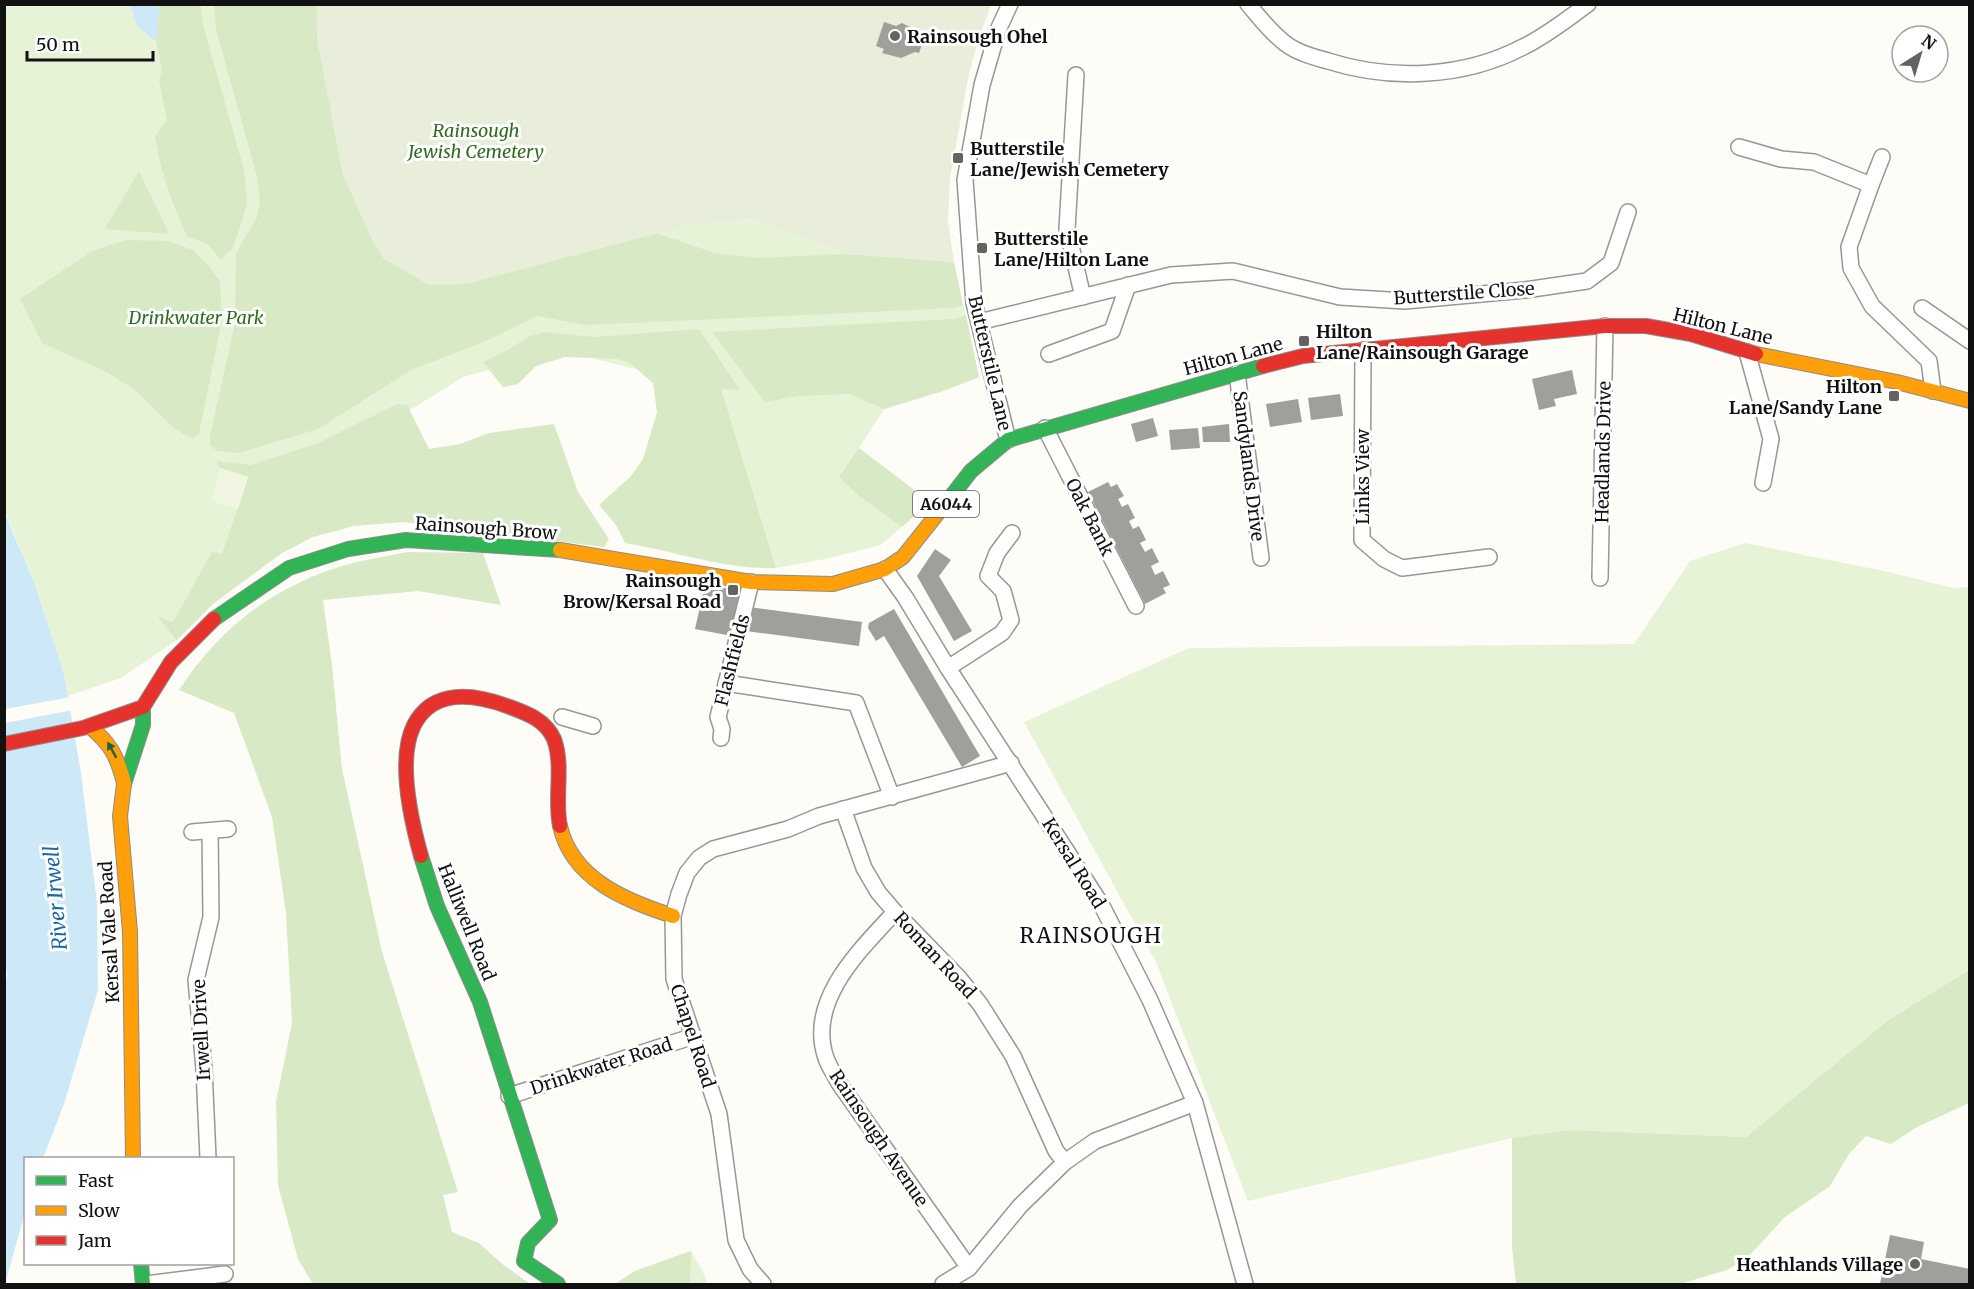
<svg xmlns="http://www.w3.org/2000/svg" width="1974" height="1289" font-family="Merriweather,serif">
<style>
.green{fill:#e7f3d7}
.forest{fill:#d8eac5}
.cemetery{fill:#e9eedb}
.pitch{fill:#f0f6e1}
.water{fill:#cde8f7}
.pier{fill:#fdfcf7}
.building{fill:#a19f9c}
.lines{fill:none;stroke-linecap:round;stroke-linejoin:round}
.street-casing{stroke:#979795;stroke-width:18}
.fast-casing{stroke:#8e8d8b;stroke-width:16}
.slow-casing{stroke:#8e8d8b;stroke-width:16}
.jam-casing{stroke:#8e8d8b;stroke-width:16}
.street{stroke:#fffffe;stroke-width:15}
.fast{stroke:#30b455;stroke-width:14}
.slow{stroke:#ff9f0a;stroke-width:14}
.jam{stroke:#e5322d;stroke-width:14}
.oneway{fill:#206233}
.poi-dot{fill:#646362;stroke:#fff;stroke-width:2}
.labels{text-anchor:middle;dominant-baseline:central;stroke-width:6;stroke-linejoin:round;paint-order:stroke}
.shield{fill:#fff;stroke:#585858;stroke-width:1.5}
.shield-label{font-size:16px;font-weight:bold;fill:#111}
.poi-label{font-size:18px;font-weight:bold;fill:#111;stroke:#fff;text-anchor:start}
.park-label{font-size:18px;font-style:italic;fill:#2f6b1f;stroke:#fff}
.street-label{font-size:18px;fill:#111;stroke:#fff}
.water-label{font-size:20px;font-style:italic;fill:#1768a6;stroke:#fff}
.quarter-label{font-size:21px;letter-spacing:1.5px;fill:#111;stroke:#fff}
</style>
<rect width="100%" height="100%" fill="#fdfcf7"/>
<!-- green -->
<g class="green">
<polygon points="5,5 317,5 317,38 616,243 682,227 751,219 847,254 954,262 979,377 946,390 884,409 859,448 930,502 881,545 825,559 776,568 720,389 561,351 463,377 281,490 177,640 121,678 68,696 64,674 34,582 5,511"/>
<polygon points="1745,543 1889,572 1953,588 1969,587 1969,970 1887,1021 1746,1137 1569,1130 1512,1138 1248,1201 1156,962 1024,722 1189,648 1634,644 1690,561"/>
<polygon points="691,1251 706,1278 706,1284 615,1284 635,1271"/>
</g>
<!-- forest -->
<g class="forest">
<path d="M157,5h44l2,20 41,145 3,33 -4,16 -11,30 -11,10 -14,-15 -20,-8c-15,-33 -26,-62 -32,-99l12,-18 -8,-38 3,-11 -6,-29 3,-32z"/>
<polygon points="214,5 317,5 317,38 343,175 465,284 656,233 715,253 756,258 847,254 954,262 963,305 955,308 587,325 537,316 486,341 411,370 318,429 239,453 217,451 210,445 210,436 235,323 236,253 257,217 260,201 257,177 216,29"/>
<polygon points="139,171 169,234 105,229"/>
<polygon points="127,240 169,241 193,250 208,265 220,281 222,320 199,433 192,439 174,428 136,391 107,372 42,343 20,299 94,250"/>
<polygon points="966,315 979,377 946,390 884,409 849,394 798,396 765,402 712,332 953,319"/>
<path d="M699,329l41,61 -19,-1 55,179c-50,2 -101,-17 -151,-25l-9,-18 -17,-20 31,-28 13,-18 14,-47 -4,-29 -23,-20 -13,-4 -52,-2 -29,9 -18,18 -15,3 -20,-25 23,-11 22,-14 16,-5 50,5z"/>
<polygon points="397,404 407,405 429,449 460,444 489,433 554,424 578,492 609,539 604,547 403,522 354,526 313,537 282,553 213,604 177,640 157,616 173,622 212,552 222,554 248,477 220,468 216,461 251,465 318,443"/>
<polygon points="859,448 930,502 902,527 859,496 839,477"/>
<path d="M408,552l75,1 18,52 -83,-14 -95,9 9,65 10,104 40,183 76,240 -15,3 9,37 27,11 22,20 29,21h-217l-15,-25 -20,-74 -2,-83 16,-79 -6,-110 -14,-96 -38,-104 -55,-23c42,-64 96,-105 170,-126 19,-5 39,-8 59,-12z"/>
<polygon points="1969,970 1969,1103 1917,1127 1891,1144 1866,1136 1849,1154 1830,1186 1785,1217 1747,1258 1727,1270 1680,1284 1516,1284 1512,1247 1512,1138 1569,1130 1746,1137 1887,1021"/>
<polygon points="691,1251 690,1284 615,1284 635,1271"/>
</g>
<!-- cemetery -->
<polygon class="cemetery" points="317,5 991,5 981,32 969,73 950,179 948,221 954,262 847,254 751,219 682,227 465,284 429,285 384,259 373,242 343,175 317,37"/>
<!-- pitch -->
<polygon class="pitch" points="220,468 248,477 238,509 211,501"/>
<!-- water -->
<g class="water">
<polygon points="130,5 157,5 159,9 156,41 138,27"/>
<polygon points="4,511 34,582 64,674 81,773 97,903 98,990 64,1104 43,1158 26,1158 25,1212 5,1284 4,996 7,975 4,951"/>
</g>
<!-- pier -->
<polygon class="pier" points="71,697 73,710 5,723 5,709"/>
<!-- building -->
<g class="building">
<polygon points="884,22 896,26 902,23 912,28 910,32 913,40 922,44 919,53 915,52 901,58 882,53 884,49 876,46"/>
<polygon points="1572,370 1577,394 1554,399 1556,406 1539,410 1532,379"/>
<polygon points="1340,394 1343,416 1311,420 1308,398"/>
<polygon points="1298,399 1302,422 1270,427 1266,404"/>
<polygon points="1153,418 1158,436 1136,442 1131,424"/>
<polygon points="1229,424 1230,442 1203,442 1202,427"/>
<polygon points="1198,428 1200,448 1171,450 1169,430"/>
<polygon points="1108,482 1111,487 1117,484 1124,496 1118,499 1122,507 1128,504 1135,518 1129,521 1133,529 1139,526 1146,540 1140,543 1145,552 1152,548 1159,562 1151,566 1155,575 1163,571 1170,585 1163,588 1166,593 1145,604 1088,492"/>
<polygon points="935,549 951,560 939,576 972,631 954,641 917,576"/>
<polygon points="705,584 741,591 732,636 695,629"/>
<polygon points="749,607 862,622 859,646 746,631"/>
<polygon points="894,609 980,756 962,767 884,636 876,641 868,628 869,623"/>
<polygon points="1890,1235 1924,1242 1921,1259 1970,1269 1970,1284 1880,1284"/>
</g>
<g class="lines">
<!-- street casing -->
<g class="street-casing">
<g id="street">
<path d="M1248,4c12,14 23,29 38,40 12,9 28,13 42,17 63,20 136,17 195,-14 23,-11 44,-28 65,-43"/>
<polyline points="1076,75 1067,229 1083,297"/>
<polyline points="1739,147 1781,159 1814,162 1871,185 1849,247 1851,268 1872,306 1929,361 1933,391"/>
<polyline points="1871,185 1882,157"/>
<polyline points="1922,308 1970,341"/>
<polyline points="979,322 1171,275 1233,271 1340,297 1405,301 1525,290 1587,281 1611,263 1628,212"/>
<polyline points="1363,350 1362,540 1384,559 1402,568 1489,557"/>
<polyline points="1747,352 1771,439 1763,483"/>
<polyline points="1049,354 1112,331 1128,285"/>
<polyline points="1237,373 1261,558"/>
<polyline points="1045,428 1136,606"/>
<polyline points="1008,440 974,303 965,180 982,85 998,30 1010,4"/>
<polyline points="885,569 905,597 948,668 1101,904 1150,1000 1195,1103 1245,1284"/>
<polyline points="1600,578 1605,326"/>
<polyline points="948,668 1002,633 1011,620 1003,591 988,576 997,553 1012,533"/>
<polyline points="726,683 856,703 892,797"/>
<polyline points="562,717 593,726"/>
<polyline points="721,738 722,729 718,717 751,582"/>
<polyline points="843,809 864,868 878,892 895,912 959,978 980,1004 1013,1056 1056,1151 1065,1162"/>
<polyline points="192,832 228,829"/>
<path d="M895,912c-35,38 -89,89 -69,146 3,9 9,17 13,25l130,185"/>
<polyline points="509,1096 694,1036"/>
<polyline points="208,1158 204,1069 196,980 211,917 210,831"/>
<polyline points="146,1284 225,1274"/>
<polyline points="763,1284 750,1269 736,1240 719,1114 674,979 673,916 679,894 687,873 699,858 713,849 788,829 819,816 1011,763"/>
<polyline points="943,1284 969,1268 1020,1206 1065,1162 1095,1141 1195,1103"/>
</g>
</g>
<!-- fast casing -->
<g class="fast-casing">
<g id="fast">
<polyline points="950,498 971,471 1008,440 1263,366"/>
<polyline points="214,619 289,568 348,549 406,540 560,550"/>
<polyline points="124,784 143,725 143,707"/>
<polyline points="421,856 437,906 480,1002 550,1220 528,1243 524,1261 558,1284"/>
<polyline points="141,1264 143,1284"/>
</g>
</g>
<!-- slow casing -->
<g class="slow-casing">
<g id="slow">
<polyline points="1756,354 1897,382 1970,401"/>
<polyline points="560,550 751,582 833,584 885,569 903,557 950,498"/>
<path d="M89,726c22,18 28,30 35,57"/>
<polyline points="124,784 120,816 130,932 133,1158"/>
<path d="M560,826c12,53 66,75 113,90"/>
</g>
</g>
<!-- jam casing -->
<g class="jam-casing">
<g id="jam">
<polyline points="1263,366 1303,356 1605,326 1646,326 1691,334 1756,354"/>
<polyline points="4,744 83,728 143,707 171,662 214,619"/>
<path d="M421,856c-10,-36 -24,-97 -7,-131 19,-37 60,-31 93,-19 19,7 38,13 47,33 10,28 0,59 6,87"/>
</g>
</g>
<!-- street -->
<use href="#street" class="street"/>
<!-- fast -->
<use href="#fast" class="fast"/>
<!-- slow -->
<use href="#slow" class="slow"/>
<!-- jam -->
<use href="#jam" class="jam"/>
</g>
<!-- one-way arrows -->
<defs><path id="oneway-solid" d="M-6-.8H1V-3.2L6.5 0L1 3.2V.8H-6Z" transform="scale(1.5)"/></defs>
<use class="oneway" href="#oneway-solid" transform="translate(112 750) rotate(-119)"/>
<!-- markers -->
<g class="poi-dot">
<circle cx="895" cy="36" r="6"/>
<rect x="952" y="152" width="12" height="12" rx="3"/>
<rect x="976" y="242" width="12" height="12" rx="3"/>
<rect x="1298" y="335" width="12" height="12" rx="3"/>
<rect x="1888" y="390" width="12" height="12" rx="3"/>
<rect x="727" y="584" width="12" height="12" rx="3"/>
<circle cx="1915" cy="1264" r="6"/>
</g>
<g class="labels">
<!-- shield labels -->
<rect class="shield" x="913" y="491" width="66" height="26" rx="4.5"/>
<g class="shield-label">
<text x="946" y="504">A6044</text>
</g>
<!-- poi labels -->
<g class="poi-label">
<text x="907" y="36">Rainsough Ohel</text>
<text x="970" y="148">Butterstile<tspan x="970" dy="21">Lane/Jewish Cemetery</tspan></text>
<text x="994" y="238">Butterstile<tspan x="994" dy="21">Lane/Hilton Lane</tspan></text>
<text x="1316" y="331">Hilton<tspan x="1316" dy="21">Lane/Rainsough Garage</tspan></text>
<text x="1882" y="386" text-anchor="end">Hilton<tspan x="1882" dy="21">Lane/Sandy Lane</tspan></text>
<text x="721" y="580" text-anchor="end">Rainsough<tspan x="721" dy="21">Brow/Kersal Road</tspan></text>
<text x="1903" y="1264" text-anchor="end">Heathlands Village</text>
</g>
<!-- park labels -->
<g class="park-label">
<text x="476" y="130">Rainsough<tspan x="476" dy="21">Jewish Cemetery</tspan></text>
<text x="196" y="317">Drinkwater Park</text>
</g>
<!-- street labels -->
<g class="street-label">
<text transform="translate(1464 293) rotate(-4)">Butterstile Close</text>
<text transform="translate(1723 326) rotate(14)">Hilton Lane</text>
<text transform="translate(1233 356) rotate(-15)">Hilton Lane</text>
<text transform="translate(990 363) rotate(77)">Butterstile Lane</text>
<text transform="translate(1603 452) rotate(-89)">Headlands Drive</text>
<text transform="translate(1249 466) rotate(83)">Sandylands Drive</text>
<text transform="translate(1362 477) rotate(-90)">Links View</text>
<text transform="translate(1090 517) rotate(63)">Oak Bank</text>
<text transform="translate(486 528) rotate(4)">Rainsough Brow</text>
<text transform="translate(732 660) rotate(-76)">Flashfields</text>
<text transform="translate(1074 863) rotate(58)">Kersal Road</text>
<text transform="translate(467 922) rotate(68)">Halliwell Road</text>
<text transform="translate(109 932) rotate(-93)">Kersal Vale Road</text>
<text transform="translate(935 955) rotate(47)">Roman Road</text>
<text transform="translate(201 1030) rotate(-93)">Irwell Drive</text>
<text transform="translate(693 1036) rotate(72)">Chapel Road</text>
<text transform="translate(601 1066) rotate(-18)">Drinkwater Road</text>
<text transform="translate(879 1138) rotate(56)">Rainsough Avenue</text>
</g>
<!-- water labels -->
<g class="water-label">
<text transform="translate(55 898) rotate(-95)">River Irwell</text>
</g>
<!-- quarter labels -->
<g class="quarter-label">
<text x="1091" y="935">RAINSOUGH</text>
</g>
</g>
<!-- border -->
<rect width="1974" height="1289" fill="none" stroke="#111111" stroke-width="12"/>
<!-- legend -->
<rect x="24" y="1157" width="210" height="108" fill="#ffffff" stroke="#a0a0a0" stroke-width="1.5"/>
<rect x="36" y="1176" width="30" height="9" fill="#30b455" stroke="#a0a0a0" stroke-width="1.5"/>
<text x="78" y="1187" font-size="18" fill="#111111">Fast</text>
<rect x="36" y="1206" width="30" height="9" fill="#ff9f0a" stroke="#a0a0a0" stroke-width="1.5"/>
<text x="78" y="1217" font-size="18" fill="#111111">Slow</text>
<rect x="36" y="1236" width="30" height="9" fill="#e5322d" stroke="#a0a0a0" stroke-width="1.5"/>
<text x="78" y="1247" font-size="18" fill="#111111">Jam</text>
<!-- north arrow -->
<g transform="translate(1920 54) rotate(37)"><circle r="28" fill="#ffffff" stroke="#a0a0a0" stroke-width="1.5"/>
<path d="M0-4.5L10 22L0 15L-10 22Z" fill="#646362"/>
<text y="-9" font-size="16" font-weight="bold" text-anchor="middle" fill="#111111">N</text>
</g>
<!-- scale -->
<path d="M27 51v9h126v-9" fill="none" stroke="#111111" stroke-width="3"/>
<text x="36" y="51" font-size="18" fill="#111111" stroke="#ffffff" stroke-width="4.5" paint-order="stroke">50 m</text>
</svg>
